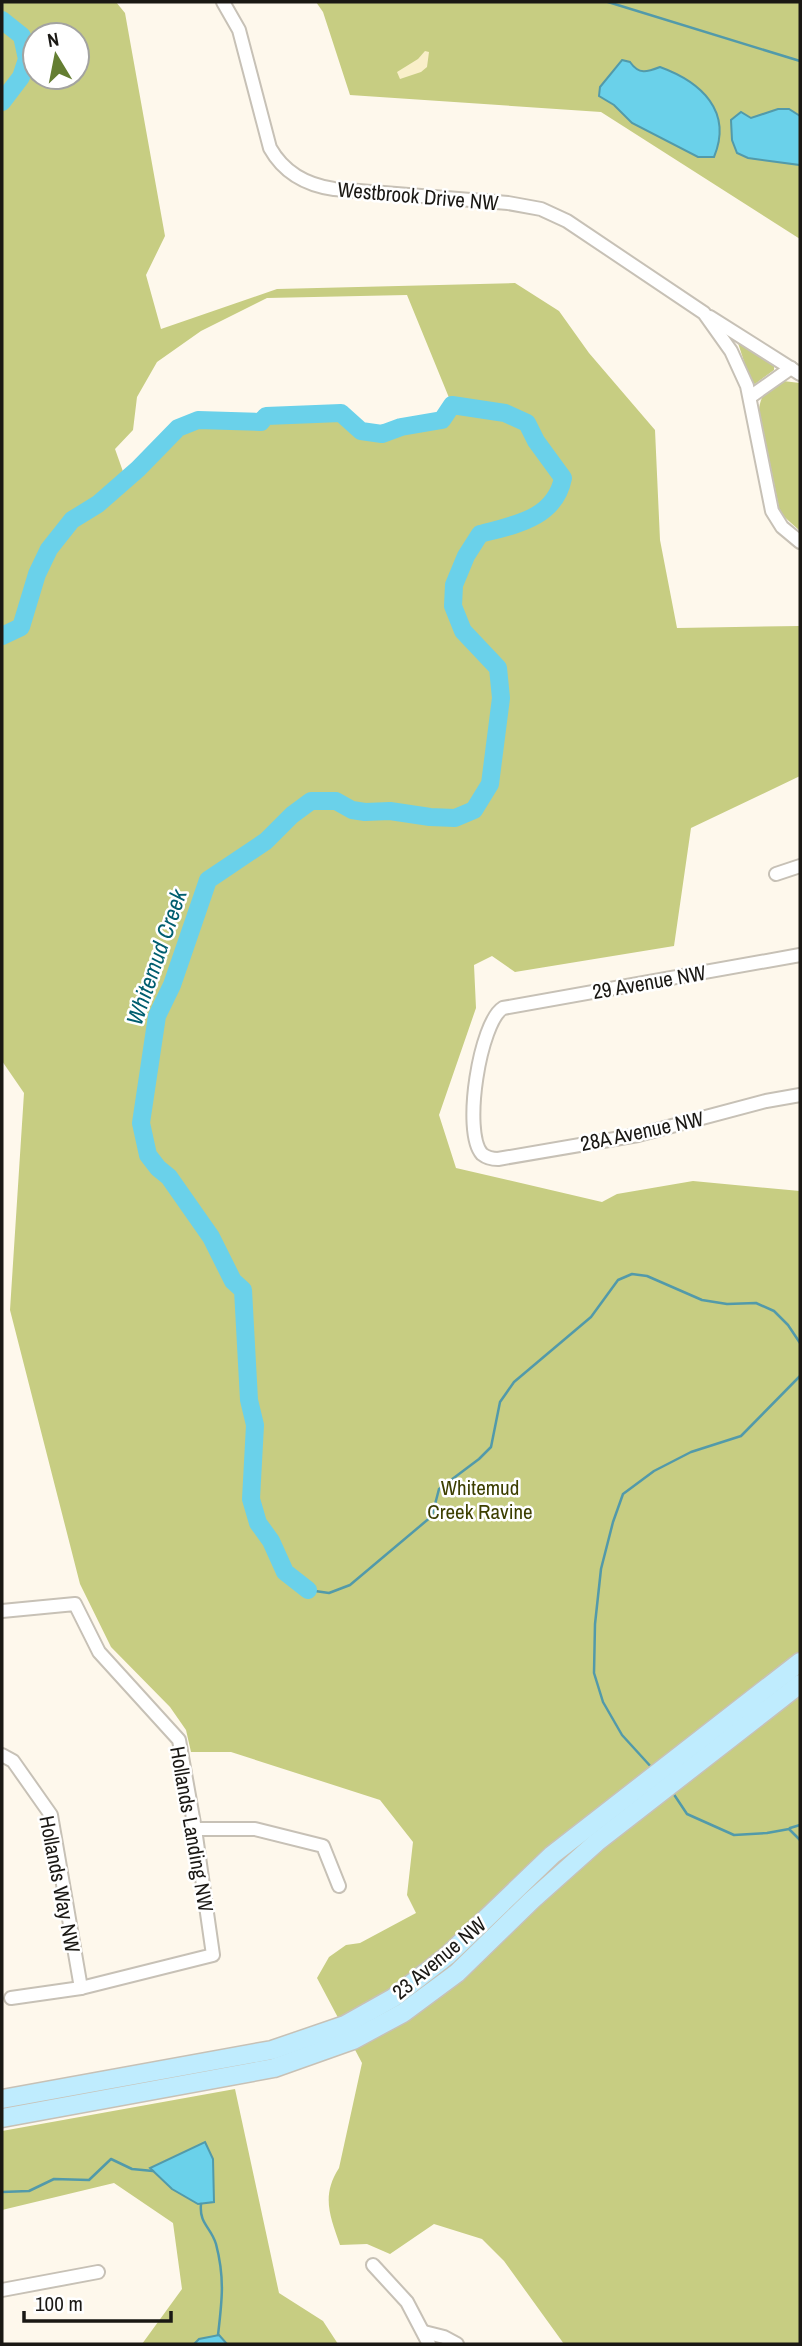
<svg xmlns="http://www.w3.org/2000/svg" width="802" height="2346" font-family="'Archivo Narrow',sans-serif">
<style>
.green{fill:#c7cd82;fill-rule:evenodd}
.sand{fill:#f9efc9}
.water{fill:#6ad1ea;stroke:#529aaa;stroke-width:2}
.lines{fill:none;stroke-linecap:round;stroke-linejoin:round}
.stream{stroke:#529aaa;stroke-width:2.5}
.river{stroke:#6ad1ea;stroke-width:18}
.minor-casing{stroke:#c7c1b6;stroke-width:16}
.secondary-casing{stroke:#c7c1b6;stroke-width:21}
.minor{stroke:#fff;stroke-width:12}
.secondary{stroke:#bfecfe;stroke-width:18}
.labels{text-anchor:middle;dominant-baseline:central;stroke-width:5;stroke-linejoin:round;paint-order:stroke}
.street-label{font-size:21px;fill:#1a1814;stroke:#fff}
.park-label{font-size:21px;fill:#3d3f00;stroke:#fff}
.water-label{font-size:23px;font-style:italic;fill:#005e6f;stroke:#fff}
</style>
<rect width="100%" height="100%" fill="#fef8ec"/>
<!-- green -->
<g class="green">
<path d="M2,2h114l9,11 40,223 -19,39 15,54 116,-40 238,-6 44,28 30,42 66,77 5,110 17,88 123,-2v150l-109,52 -17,118 -159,26 -23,-16 -18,9 2,43 -37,107 17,53 146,34 15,-8 76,-13 107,10v1153h-236l-60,-83 -22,-22 -48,-15 -44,30 -23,-10 -27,1c-10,-29 -19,-49 -1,-77l23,-105 -45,-85 12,-21 17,-12 14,-2 56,-30 -9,-18 6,-53 -33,-42 -149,-48h-40l-5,-22 -16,-23 -59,-60 -31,-63 -70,-274 14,-217 -22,-32zM35,35h42v42h-42zM407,295l45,110 -11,15 -40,7 -19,7 -21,-3 -20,-18 -75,3 -6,6 -62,-2 -20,8 -52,52 -11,-31 18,-19 4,-33 20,-35 44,-31 66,-33z"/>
<polygon points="316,2 800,2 800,239 601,112 350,95 323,12"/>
<polygon points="738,343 746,345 774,366 774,370 755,384 751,383"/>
<path d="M783,381l17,2v148l-20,-18 -21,-104c2,-15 9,-23 24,-28z"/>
<polygon points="235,2089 279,2293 323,2321 338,2344 134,2344 142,2344 182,2289 173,2223 114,2183 2,2210 2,2131"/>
</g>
<!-- sand -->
<polygon class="sand" points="425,51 429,52 427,67 421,72 400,79 397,72 418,59"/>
<!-- water -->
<g class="water">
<path d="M622,60l8,2c9,13 17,10 30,5 41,15 73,44 54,90h-16l-66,-34 -18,-18 -15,-9 1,-9z"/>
<polygon points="778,109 789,109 800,116 800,165 748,158 737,153 732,140 731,120 741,112 751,118"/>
<polygon points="205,2142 213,2159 214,2202 198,2204 172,2189 150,2168"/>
<polygon points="219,2335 227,2344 194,2344 199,2339"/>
</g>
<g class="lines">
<!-- stream -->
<g class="stream">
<polyline points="608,2 800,61"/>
<polyline points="308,1590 329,1593 350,1585 432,1516 439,1489 479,1459 491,1447 500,1402 514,1382 591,1317 618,1280 632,1274 647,1276 702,1300 727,1304 756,1303 774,1311 788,1325 800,1343"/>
<polyline points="653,1769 622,1735 603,1702 594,1673 595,1624 601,1569 613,1522 623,1494 654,1471 691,1452 741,1436 800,1376"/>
<polyline points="673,1793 687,1814 734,1835 767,1833 789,1829 800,1840"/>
<polyline points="790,1828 800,1825"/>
<polyline points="2,2192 29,2191 54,2179 89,2180 111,2159 132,2169 153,2171"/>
<path d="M201,2204c-2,20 10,23 15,40 9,34 6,57 2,91"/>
</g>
<!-- river -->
<g class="river">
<polyline points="2,20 22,36 27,59 21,77 2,102"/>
<path d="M2,636l19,-9 16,-53 12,-25 23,-29 26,-16 40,-35 40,-41 20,-8 63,2 5,-6 75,-3 20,18 21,3 19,-7 41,-7 10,-15 53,8 22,10 9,18 27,37c-8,41 -49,47 -83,56l-14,22 -12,29 -1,21 10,25 35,37 3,30 -11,86 -16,26 -19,8 -25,-1 -40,-6 -25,1 -13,-2 -16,-9h-25l-19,14 -26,26 -58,39 -36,105 -15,31 -16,107 7,32 10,13 11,9 42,60 22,44 10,9 6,110 6,25 -4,74 7,24 13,18 14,31 23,18"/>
</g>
<!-- minor casing -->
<g class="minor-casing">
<g id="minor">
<path d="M223,2l16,28 31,118c14,25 36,37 64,41l174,14 33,6 26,12 137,92 27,38 16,35 25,125 10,16 18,15"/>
<polyline points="710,317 800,374"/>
<polyline points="750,397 791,368"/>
<polyline points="776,874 800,866"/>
<path d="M800,955l-297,53c-23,14 -41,124 -21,146 5,4 10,5 16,5l140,-24 128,-34 34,-6"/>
<polyline points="2,1611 75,1604 99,1652 179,1740 195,1829 213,1955 81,1988 11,1998"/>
<polyline points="2,1755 13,1761 51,1815 81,1988"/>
<polyline points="195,1829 255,1829 323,1846 339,1886"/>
<polyline points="373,2265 407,2302 429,2344"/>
<polyline points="2,2290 98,2272"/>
<polyline points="424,2332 444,2337 457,2344"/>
</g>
</g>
<!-- secondary casing -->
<g class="secondary-casing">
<g id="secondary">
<polyline points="2,2099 272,2050 345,2025 393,1998 447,1956 552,1855 800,1662"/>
<polyline points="2,2118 274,2068 353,2040 403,2013 457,1973 532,1900 597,1842 800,1684"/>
</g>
</g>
<!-- minor -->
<use href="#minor" class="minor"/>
<!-- secondary -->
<use href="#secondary" class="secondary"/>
</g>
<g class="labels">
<!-- street labels -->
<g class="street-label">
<text transform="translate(418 196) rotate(5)">Westbrook Drive NW</text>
<text transform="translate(649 982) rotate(-10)">29 Avenue NW</text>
<text transform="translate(642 1131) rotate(-12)">28A Avenue NW</text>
<text transform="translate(192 1829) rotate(80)">Hollands Landing NW</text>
<text transform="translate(60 1884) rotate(79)">Hollands Way NW</text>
<text transform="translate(439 1958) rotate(-40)">23 Avenue NW</text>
</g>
<!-- park labels -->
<g class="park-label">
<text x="480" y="1487">Whitemud<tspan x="480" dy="24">Creek Ravine</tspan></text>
</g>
<!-- water labels -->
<g class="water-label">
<text transform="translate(156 957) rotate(-71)">Whitemud Creek</text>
</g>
</g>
<!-- border -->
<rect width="802" height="2346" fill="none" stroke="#1a1814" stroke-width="7"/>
<!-- north arrow -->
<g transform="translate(56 56) rotate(350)"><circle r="33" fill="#ffffff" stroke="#a3a3a1" stroke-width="2"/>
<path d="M0-5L12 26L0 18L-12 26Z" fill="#647e32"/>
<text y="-10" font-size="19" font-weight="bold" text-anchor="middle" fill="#1a1814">N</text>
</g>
<!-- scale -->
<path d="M24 2311v10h147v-10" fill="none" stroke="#1a1814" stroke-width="3.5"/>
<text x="35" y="2311" font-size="21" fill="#1a1814" stroke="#ffffff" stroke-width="5" paint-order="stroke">100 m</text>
</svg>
